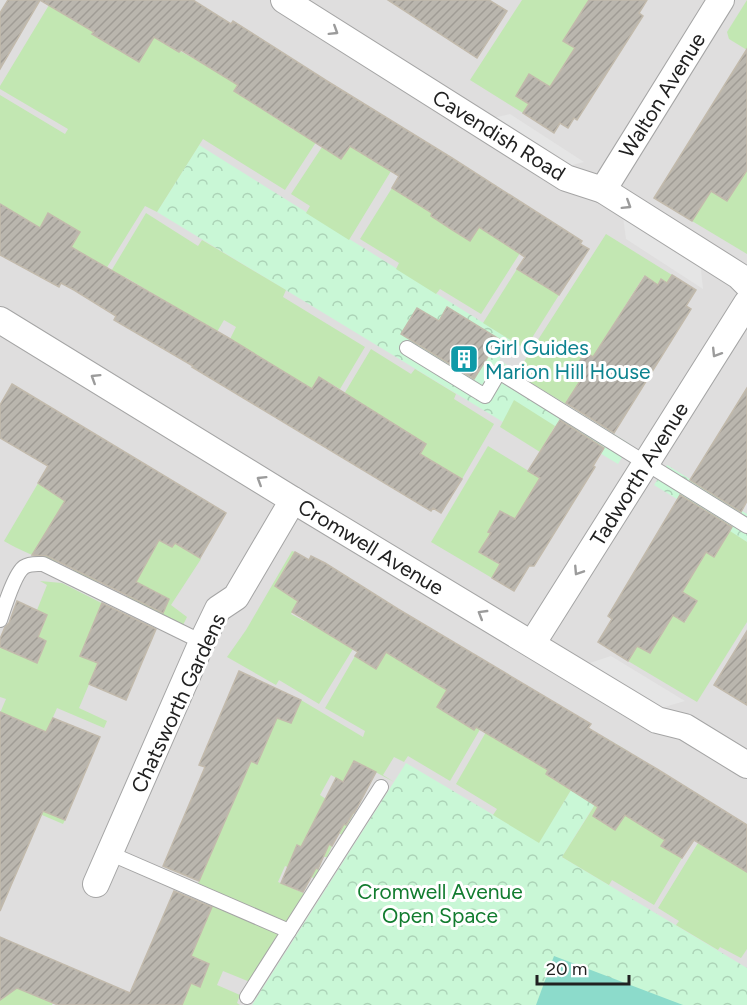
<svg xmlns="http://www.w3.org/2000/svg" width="747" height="1005" font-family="Figtree,sans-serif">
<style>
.residential{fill:#dfdede}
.park{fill:url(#park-crowns)}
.garden{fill:#c2e7b2}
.pitch{fill:#8cdbcb}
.parking{fill:#e5e5e5}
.building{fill:url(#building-hatch);stroke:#c2baac;stroke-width:1.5}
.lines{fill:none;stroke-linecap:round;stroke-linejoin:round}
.service-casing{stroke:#a5a5a5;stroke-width:16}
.minor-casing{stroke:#a5a5a5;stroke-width:28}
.service{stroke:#fff;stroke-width:14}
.minor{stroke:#fff;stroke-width:26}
.oneway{stroke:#9b9b9b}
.labels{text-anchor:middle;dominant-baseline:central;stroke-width:6;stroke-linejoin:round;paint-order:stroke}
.street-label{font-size:21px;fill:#212121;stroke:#fff}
.culture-label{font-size:21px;fill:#0d838f;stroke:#fff;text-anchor:start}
.park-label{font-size:21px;fill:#127c2f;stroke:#fff}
</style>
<defs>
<pattern id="park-crowns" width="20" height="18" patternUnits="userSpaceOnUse" patternTransform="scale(1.5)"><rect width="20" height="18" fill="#c9f7d6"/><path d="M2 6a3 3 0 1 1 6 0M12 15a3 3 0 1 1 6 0" fill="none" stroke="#acd3b7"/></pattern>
<pattern id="building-hatch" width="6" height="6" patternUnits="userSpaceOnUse" patternTransform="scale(1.5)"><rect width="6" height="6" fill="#bab6ae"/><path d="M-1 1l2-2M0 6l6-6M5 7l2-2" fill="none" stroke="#a09c95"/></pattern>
</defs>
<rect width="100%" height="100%" fill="#f1f0e9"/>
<!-- residential -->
<rect class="residential" x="0" y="0" width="747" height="1005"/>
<!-- park -->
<g class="park">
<polygon points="199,145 511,340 499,360 518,372 517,374 630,444 618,464 515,402 503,422 157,212"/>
<polygon points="667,465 747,514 747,542 654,485"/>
<polygon points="604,737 628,751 562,857 747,968 747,1005 252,1005 406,763 539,842"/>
</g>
<!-- garden -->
<g class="garden">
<polygon points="522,0 589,0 564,40 575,48 550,87 517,96 529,104 523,113 470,80"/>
<polygon points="747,0 747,50 729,39 727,32"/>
<polygon points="49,5 66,15 72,5 108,9 93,34 139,62 154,37 179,52 180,51 202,63 243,78 234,91 255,104 266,93 257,106 294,130 303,117 324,130 285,190 203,139 157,212 145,206 101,277 71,247 79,232 48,214 40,228 0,204 0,95 65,134 68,129 0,89 0,86"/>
<polygon points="350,146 391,171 349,240 306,213 310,206 291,194 322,147 341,159"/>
<polygon points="747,170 747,254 692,221 711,191 727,201"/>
<polygon points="392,188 412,200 436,207 431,216 451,229 479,226 520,253 481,314 440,289 436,294 396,269 399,263 360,239"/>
<polygon points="146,213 198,246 202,240 286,290 283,297 365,347 340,389 319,377 312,389 230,339 236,327 224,320 217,332 125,277 123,280 110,273"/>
<polygon points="606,234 672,275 667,283 661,279 658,285 644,276 606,336 597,360 585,353 573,372 582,378 566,404 516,374"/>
<polygon points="517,269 559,295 525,349 483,323"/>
<polygon points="371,349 411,374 415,369 456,394 454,399 494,424 462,479 420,454 426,444 344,394"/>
<polygon points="514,400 555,426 540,452 500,427"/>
<polygon points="488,446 540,478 515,519 488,532 491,533 479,552 500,565 492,578 431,542"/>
<path d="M50,463l100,71 22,13 3,-4 26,16 -30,46 16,12 -5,10 -55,-28 1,-5 -28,-14 -5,3 -21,-11 -2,-6 -13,-7 -3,5c-18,-7 -36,-13 -52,-23z"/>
<polygon points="730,531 747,542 747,622 697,702 628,661 637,646 673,615 685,622 697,601 682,592 706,552 714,557"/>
<polygon points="292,551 295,552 275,586 298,601 291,614 304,621 312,608 353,649 319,704 279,680 276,685 227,657 246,630"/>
<polygon points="40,581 62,583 155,630 100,608 90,632 84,657 98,663 79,708 107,721 104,728 57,708 37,754 14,799 65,820 63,824 0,797 0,713 6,699 0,697 0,647 38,662 46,641 11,626 41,631 47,615 37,610 47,585"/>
<polygon points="386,652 447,690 437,707 446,713 468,701 457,719 474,730 485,712 489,714 450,781 408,756 404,762 394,757 383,775 394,782 355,761 343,782 331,775 320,795 326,799 320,812 346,825 353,813 354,813 342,835 316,821 309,834 332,846 327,857 323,857 297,845 292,858 318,869 320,872 316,879 285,866 278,882 308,895 287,925 197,886 239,787 236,783 277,718 291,723 301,700 363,737 365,731 325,708 355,656 376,669"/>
<polygon points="486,732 529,755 528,758 548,770 546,774 571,790 539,843 493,815 497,809 456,784"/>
<polygon points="598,800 602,802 593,816 615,830 625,815 665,840 662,846 682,858 654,905 612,880 609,885 562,857"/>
<polygon points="698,843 747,872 747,949 741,958 720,947 718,950 676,925 679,921 658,908"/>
<polygon points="213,904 280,935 250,982 223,971 217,985 240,995 237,1003 240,1005 177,1005 182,1004 191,983 200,987 209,964 191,956"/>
<polygon points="9,984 53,1003 52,1005 0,1005 0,1000 3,998"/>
</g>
<!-- pitch -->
<polygon class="pitch" points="554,956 683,1005 536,1005"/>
<!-- parking -->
<g class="parking">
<polygon points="510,114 584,162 553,170 477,122"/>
<polygon points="621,202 699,251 703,289 626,239"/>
<polygon points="611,656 685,701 658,709 584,665"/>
</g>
<!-- building -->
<g class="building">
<polygon points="8,0 193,0 231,24 233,21 327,81 452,158 582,241 580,244 589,249 559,295 517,269 525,257 479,227 470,241 451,229 431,216 432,213 392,188 399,176 350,146 341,159 234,91 238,85 181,50 179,52 154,37 139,62 92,34 94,32 40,0 0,69 0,13"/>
<polygon points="388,0 489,0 507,11 477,58"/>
<polygon points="589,0 647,0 639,13 643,16 577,120 574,118 568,128 560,123 554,133 523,113 529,104 516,96 529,74 550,87 575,48 563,41"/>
<polygon points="747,49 747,170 727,201 711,191 692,221 654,198"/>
<polygon points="0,204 40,228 48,213 80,232 71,247 227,337 312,389 319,377 426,444 420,454 462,479 441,513 433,508 431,511 192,367 193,366 114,320 116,316 74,290 61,283 59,287 0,255"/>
<polygon points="672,275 696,290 686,306 691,309 614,433 566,403 582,378 573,372 585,352 593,357 645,276 658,285 661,279 667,283"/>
<polygon points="447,307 499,339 474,379 401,334 417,308 439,321"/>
<polygon points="12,384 226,513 200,558 175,543 172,547 159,540 136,582 169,599 163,613 47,556 32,555 65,501 38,483 48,466 0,438 0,405"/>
<polygon points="747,388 747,501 741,512 690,480"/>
<polygon points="560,420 604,448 593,466 595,467 534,566 529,566 514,591 492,578 500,564 479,552 491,533 488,532 500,511 515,519 540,478 528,471"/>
<polygon points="680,495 732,527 714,557 706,552 682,592 697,601 684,622 673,615 650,653 637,646 628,661 598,642 612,619 608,616"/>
<polygon points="295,552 309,560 311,556 325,563 398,609 591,724 588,728 657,769 747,825 747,872 694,840 682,858 661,846 665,840 625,815 615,830 593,816 598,807 546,774 548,770 476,727 474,730 437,707 447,690 386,652 376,669 355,656 358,652 292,612 298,601 275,586"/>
<polygon points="17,601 47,615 38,637 46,641 37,663 0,647 0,639 5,627 9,623"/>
<polygon points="102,603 156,629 126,700 89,684 98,663 80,656"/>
<polygon points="747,631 747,705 714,685"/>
<polygon points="239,671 301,700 291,723 277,718 257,764 251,761 199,881 163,866 205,767 199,765"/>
<polygon points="0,712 46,732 53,718 100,737 65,820 43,811 0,911"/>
<polygon points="354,761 376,772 357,808 354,813 353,813 346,825 344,824 332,846 329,844 318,869 316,868 303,892 281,883 297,845 301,847 336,778 343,782"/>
<polygon points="174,891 212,907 191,956 209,964 200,987 191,983 182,1005 58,1005 17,988 0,1000 0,937 130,993"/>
</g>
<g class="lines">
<!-- service casing -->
<g class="service-casing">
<g id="service">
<polyline points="407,348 485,396 499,372 747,526"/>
<path d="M0,620c4,-12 15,-47 24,-53 6,-4 13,-3 19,-3l159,78"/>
<polyline points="109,853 289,931 381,787"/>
<polyline points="247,997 289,931"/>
</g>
</g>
<!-- minor casing -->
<g class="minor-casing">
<g id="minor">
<polyline points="284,0 566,178 603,190 739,276 747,284"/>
<polyline points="603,190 721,0"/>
<polyline points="0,320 293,500 657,720 685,727 747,765"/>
<polyline points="532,644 747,303"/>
<polyline points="96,884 202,642 218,609 236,597 293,500"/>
</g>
</g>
<!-- service -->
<use href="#service" class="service"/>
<!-- minor -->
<use href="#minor" class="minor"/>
</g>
<!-- one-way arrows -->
<defs><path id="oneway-chevron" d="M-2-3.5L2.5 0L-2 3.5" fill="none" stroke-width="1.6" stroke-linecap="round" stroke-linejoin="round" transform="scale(1.5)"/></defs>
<g class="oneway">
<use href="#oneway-chevron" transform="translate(334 31) rotate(32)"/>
<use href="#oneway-chevron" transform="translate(627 205) rotate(32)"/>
<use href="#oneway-chevron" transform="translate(716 353) rotate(122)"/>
<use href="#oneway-chevron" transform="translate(95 378) rotate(-148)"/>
<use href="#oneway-chevron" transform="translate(261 480) rotate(-148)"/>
<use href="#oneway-chevron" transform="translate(578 571) rotate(123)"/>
<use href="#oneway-chevron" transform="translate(482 614) rotate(-149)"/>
</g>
<!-- icons -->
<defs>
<g id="building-square" transform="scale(1.5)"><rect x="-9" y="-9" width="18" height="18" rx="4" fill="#0f9aa8" stroke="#fff"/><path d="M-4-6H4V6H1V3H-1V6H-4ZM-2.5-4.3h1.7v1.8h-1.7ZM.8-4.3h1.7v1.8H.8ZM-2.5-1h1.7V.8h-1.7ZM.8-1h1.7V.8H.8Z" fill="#fff"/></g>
</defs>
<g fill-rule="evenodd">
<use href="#building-square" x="464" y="359"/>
</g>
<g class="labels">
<!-- street labels -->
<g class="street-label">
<text transform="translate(662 95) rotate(-58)">Walton Avenue</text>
<text transform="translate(499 135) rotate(32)">Cavendish Road</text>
<text transform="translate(639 474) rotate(-58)">Tadworth Avenue</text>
<text transform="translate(371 547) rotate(31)">Cromwell Avenue</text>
<text transform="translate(178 703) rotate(-65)">Chatsworth Gardens</text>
</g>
<!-- culture labels -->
<g class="culture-label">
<text x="485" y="347">Girl Guides<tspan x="485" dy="24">Marion Hill House</tspan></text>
</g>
<!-- park labels -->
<g class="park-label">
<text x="440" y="891">Cromwell Avenue<tspan x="440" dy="24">Open Space</tspan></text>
</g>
</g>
<!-- scale -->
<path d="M537 975v9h92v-9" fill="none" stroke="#212121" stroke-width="3"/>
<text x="546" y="975" font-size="18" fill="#212121" stroke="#ffffff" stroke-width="4.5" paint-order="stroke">20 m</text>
</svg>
